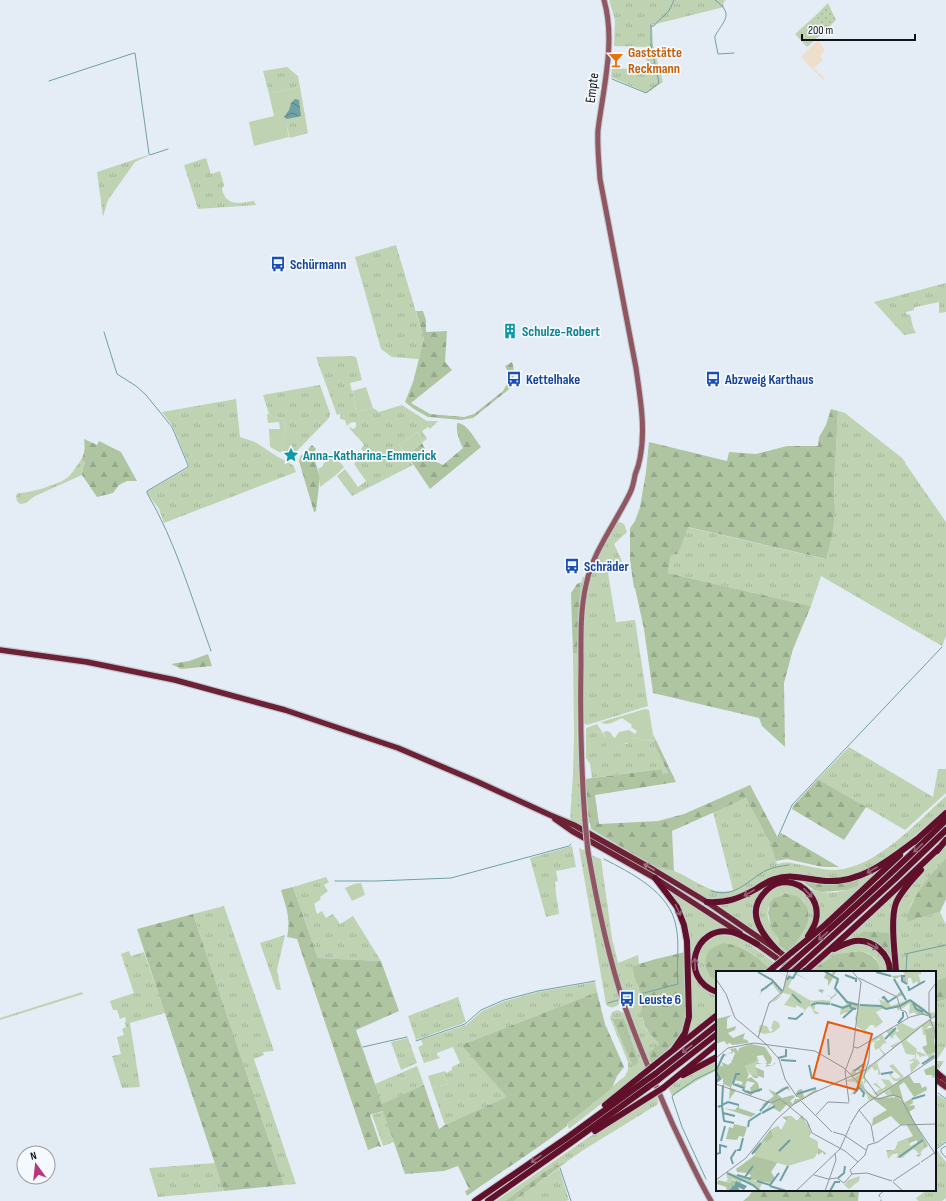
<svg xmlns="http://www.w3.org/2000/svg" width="946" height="1201" font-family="'Sofia Sans Condensed',sans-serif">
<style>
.industrial{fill:#eedfcc}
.grass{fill:url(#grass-tufts);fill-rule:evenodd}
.forest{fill:url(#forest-firs)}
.park{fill:url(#park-dots)}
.garden{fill:#bfd3b3}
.water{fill:url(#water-waves)}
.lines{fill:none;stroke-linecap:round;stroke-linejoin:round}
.stream{stroke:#6fa1a4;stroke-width:1}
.secondary-casing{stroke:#c2c9d2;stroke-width:7}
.trunk-casing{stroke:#c2c9d2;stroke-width:8}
.motorway-casing{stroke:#c2c9d2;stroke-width:8}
.secondary{stroke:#905760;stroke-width:5}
.trunk{stroke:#6c2234;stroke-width:5.5}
.motorway{stroke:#601028;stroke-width:6}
.secondary-bridge-casing{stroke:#c2c9d2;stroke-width:7;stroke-linecap:butt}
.motorway-bridge-casing{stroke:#c2c9d2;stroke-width:8;stroke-linecap:butt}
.secondary-bridge{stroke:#905760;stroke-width:5}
.motorway-bridge{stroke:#601028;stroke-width:6}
.oneway{stroke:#946273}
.oneway2{stroke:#a27885}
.labels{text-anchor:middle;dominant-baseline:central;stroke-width:3.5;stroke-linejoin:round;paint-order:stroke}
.food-label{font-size:14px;font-weight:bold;fill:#c56008;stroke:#f4f9ff;text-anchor:start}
.street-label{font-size:14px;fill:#111417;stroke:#f4f9ff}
.transit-label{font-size:14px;font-weight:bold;fill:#164399;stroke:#f4f9ff;text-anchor:start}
.culture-label{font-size:14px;font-weight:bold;fill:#0d838f;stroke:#f4f9ff;text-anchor:start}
.inset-river{fill:none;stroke:#6fa1a4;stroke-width:2}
.inset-road{fill:none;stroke:#90969d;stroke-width:1}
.view{fill:#e8590c;fill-opacity:0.15;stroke:#e8590c;stroke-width:2}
.inset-edge{fill:none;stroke:#111417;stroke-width:2}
</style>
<defs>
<pattern id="grass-tufts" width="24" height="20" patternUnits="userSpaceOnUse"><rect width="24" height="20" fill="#bfd3b3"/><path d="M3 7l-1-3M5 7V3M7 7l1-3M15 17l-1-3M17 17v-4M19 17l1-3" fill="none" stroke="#a3b499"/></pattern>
<pattern id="forest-firs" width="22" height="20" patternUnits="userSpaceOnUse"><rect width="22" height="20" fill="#afc5a2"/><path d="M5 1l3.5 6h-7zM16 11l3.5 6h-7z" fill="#96a88b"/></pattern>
<pattern id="park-dots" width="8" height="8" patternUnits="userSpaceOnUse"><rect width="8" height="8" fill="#bfd3b3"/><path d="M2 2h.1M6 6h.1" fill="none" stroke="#a3b499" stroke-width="1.8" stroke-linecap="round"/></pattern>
<pattern id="water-waves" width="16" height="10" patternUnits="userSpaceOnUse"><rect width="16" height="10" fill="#6fa1a4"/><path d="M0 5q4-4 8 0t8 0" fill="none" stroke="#5a8285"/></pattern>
</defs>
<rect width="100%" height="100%" fill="#e4ecf6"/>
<!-- industrial -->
<polygon class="industrial" points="818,40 825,50 820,55 823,60 814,68 825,79 823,80 801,57"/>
<!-- grass -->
<g class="grass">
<polygon points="609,0 726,0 723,3 724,7 652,25 653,46 663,82 647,93 611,77 612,68 646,70 647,47 614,46 615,20"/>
<polygon points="287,67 298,76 308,133 290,138 286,123 299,87 269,94 263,71"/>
<polygon points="148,155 150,155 135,162 108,200 103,217 97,172"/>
<path d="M206,158l5,16 9,-3 4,14 -2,4c4,18 18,14 32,12l2,4 -58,4 -14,-44z"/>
<polygon points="396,245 424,339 419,359 392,357 381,349 355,257"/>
<polygon points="946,283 946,312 939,313 939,302 916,307 914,308 914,310 906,312 907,315 910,314 913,327 916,333 904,335 874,302"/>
<path d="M351,356l5,1 6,23 -12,3 7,29 16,-4 6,4 23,-7 25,16h11l-8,8 -2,-2 -6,4 5,8 -3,2 -7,-9 -18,13 14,20 -61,31 -15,-20 8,-7 13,18 8,-6 -12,-17 4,-5 7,-5 -4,-5 3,-4c-3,-5 -11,-12 -15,-17l1,-1 2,2 3,-1 1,-2v-3l-2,-1 -4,1 -3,3 -2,-6 -5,-1v-5l-3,1 -21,-58z"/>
<path d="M320,385l10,28 -1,5 -35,36 -1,5 -10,-5c-5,-15 7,-22 0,-35l-11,-2 -3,-3 -6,-19z"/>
<polygon points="236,399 240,437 255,442 278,457 293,465 296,472 164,523 159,509 147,493 148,491 188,468 189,465 172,425 162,412"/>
<polygon points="838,411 845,413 902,458 906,463 905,463 946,522 946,636 942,646 821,576 811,606 668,573 671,555 678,554 687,527 825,559 835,513 834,486"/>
<path d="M81,460l4,2 -2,6 -1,7 -47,21 -9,7 -6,1 -3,-3 -1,-5 2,-3c12,0 39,-8 49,-15 6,-5 9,-12 14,-18z"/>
<polygon points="620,522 624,524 627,532 614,544 622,561 608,573 616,622 635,620 648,706 587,725 585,724 582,719 584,619 585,598 593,566 600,551 616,523"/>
<path d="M583,576l2,4 -7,100 -1,50 5,97 -12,-6 3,-47 1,-39 -1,-82h4c0,-25 -1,-53 6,-77z"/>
<polygon points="597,724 606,738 606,746 615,750 622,744 627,744 634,738 653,741 669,773 664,775 661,769 592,778 590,764 586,758 586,728"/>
<polygon points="849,747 933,797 938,769 946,769 946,793 905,830 818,779"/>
<path d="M946,796v12l-50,44 -14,10 -27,14 -24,3 -37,-4 -55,21 -21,4 -12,-2 -51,-31c7,1 13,2 19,4 19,7 38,26 59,19l-20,-78 33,-14 24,45 7,21c5,-1 10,-2 15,-1 14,2 28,7 43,7 41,-2 81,-47 111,-74z"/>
<path d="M946,843v15l-9,10 -26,36 -4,18 33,-10 6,13v52l-11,4v-9h-36c-2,-19 -6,-47 -2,-65 4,-16 37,-50 49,-64z"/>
<polygon points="572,846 576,867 556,871 558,881 555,882 556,894 559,914 546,917 530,858"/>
<path d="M579,848l7,3c8,50 19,99 34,148l-1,5c-5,4 -9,5 -13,0z"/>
<path d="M591,855l10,4 11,79 6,25 20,-8 1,9 -6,2c3,12 7,24 8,36 1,9 1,17 4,25 4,7 9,12 14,17l-9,19 -1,-2h-2c-19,-48 -34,-98 -46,-149 -4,-18 -7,-38 -10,-57z"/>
<path d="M881,868l-63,59c0,-7 3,-14 1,-21 -9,-37 -64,-31 -65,7 0,9 5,15 7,23l-44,-31c7,-2 16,-2 23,-5 16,-7 30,-21 48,-21 11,0 17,7 25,11 11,5 36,2 45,-5l1,-2v-4z"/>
<polygon points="326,877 329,882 324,885 328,891 320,897 321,899 314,904 317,914 322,911 326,918 333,914 340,924 353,916 381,961 318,958 293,887"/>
<polygon points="906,883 895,899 894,972 892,972 889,958 889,933 869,932 855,939 841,943"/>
<path d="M787,885c15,2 28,13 27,29 0,3 0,7 -1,10 -4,10 -18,25 -28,29 -6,-6 -14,-12 -19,-20 -15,-20 -4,-45 21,-48zM783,894l20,6 2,3 4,10 -1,8 -21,31c-2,-2 -6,-4 -7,-7 -2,-2 -2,-6 -3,-9 -11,-17 -16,-32 6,-42z"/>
<path d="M669,890l58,39c-6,3 -26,11 -30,16 -15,18 1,45 20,50v17l-31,25 4,-12 2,-14 -3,-72 -12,-36z"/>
<polygon points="224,906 274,1051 263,1052 264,1055 254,1059 296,1184 284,1185 193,914"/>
<polygon points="285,935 277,970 281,990 278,990 276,989 260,943"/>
<path d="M720,935l14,1 8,3 33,24 -10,9h-7l8,-3c-9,-16 -31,-29 -50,-23l-3,33 4,2v9c-3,-2 -8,-4 -11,-6 -17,-17 -8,-43 14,-49z"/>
<path d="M858,943c18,3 27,11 30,29h-8l-1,-7 -3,-6 -8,-6 -8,-2 -24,3 -24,16 1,2 -3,-1c9,-12 32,-25 48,-28z"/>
<polygon points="129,951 131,956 144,952 165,1013 130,1023 140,1087 122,1088 112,1056 121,1054 117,1037 124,1035 122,1029 126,1027 125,1023 126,1020 125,1017 120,1019 117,1010 113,1010 110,1001 134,993 121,954"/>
<polygon points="595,982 597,992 461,1045 508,1097 445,1125 432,1088 448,1084 442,1072 445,1071 446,1073 452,1070 452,1067 460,1063 453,1047 437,1053 438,1057 439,1056 440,1058 424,1063 418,1047 423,1045 421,1040 466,1025 482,1011 505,1001 538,992"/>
<polygon points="82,992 83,994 0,1020 0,1018"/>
<polygon points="458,997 466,1022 416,1040 408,1016"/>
<polygon points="946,999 946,1046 936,1061 944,1061 939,1069 935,1066 935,1003"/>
<path d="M618,1010l7,4 20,54 -5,4 1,1 -72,56 -2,-5 58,-48 3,-6v-8l-18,-44 2,-6zM624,1019l15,43 -6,5 -21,-47z"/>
<polygon points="408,1038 417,1063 401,1070 391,1042"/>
<polygon points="717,1060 717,1070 698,1080 673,1096 673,1098 668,1087 705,1065"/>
<polygon points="417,1066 424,1085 382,1105 375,1084"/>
<polygon points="657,1095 658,1104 585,1149 569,1160 548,1169 505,1201 496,1201 589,1137 651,1097"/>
<polygon points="938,1095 946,1100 946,1141 935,1149 935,1099"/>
<polygon points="384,1111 394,1142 383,1146 372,1115"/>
<polygon points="937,1150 946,1162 946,1198 942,1201 918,1201 916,1198 927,1190 935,1190 935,1151"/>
<polygon points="215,1163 224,1191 158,1197 149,1168"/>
<polygon points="559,1168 569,1200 566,1201 514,1201"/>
</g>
<!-- forest -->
<g class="forest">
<path d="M416,311h7l3,9v12l21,-1 -2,31 7,8 -41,33 19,11 34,3 10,-3 29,-23 5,-9 1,-8 -4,-8 7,-4c3,9 3,20 -4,28l-35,28 -12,2 -33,-3 -14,-8 -9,-7 8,-20 11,-43z"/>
<polygon points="831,409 838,411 834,486 835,513 832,535 826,559 688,527 678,554 671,555 668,573 811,606 793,649 784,683 785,747 762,726 759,718 653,693 644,629 635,588 634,588 630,560 630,528 635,521 640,507 646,472 649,442 727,461 729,452 756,454 787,446 818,446 819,437 826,425"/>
<path d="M457,423c10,0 18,16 24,24l-51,42 -23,-34 15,-12 8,16 13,6 20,-17c-4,-8 -7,-16 -6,-25z"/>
<path d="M84,439l13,6 2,-4 22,11 16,29h-10l-8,4 -6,8 -16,4 -15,-22 1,-7 2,-6 -4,-2c4,-6 4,-13 3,-21z"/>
<polygon points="312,445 316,449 313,455 320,477 316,511 314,512 299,461 301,456"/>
<polygon points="581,582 578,614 577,653 573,653 571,593 577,584"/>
<polygon points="208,654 212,666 181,669 171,664 189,661"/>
<polygon points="656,740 676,782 595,795 599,824 658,821 684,814 750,785 778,838 781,833 839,867 826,867 818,866 787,859 776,861 770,843 746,798 672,831 674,871 655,867 591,829 590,823 589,822 585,779 661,769 664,775 668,773 653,741"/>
<polygon points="818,779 866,807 844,840 792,809 793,806"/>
<path d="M946,858v41l-6,13 -33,10c1,-22 24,-48 39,-64z"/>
<polygon points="792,879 849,881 859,879 859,881 858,886 847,890 821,892 814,890 804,883"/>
<path d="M293,887l25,71 63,3 18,50 -43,19 26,74 42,-19 15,44 6,-4 62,-28 -46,-52 136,-53 8,32 19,43 -7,9 -5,12 -45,36v2c-32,25 -67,46 -100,70l-2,-5 4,-2 -11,-23 -14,5 -39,3 -22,-63 -13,4 11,32 -3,-1 -10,4 -71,-211 -10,-2c4,-18 -1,-30 -6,-47z"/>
<path d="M784,894c15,-1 28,11 24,27 -3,10 -14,25 -21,31l-8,-7 -1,-7 -6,-8 -4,-17 2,-10 3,-4z"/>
<polygon points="193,914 284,1185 224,1191 137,929"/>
<path d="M862,932h16l12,1 1,21 -2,4c-8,-16 -19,-16 -34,-19z"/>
<path d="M721,944c18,-2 35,12 48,24l-11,4h-41v9c-10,-4 -15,-18 -9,-28 2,-5 8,-7 13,-9z"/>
<path d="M860,951c11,3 20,9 20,21h-67l-1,-2 24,-16z"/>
<path d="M685,952c1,22 8,69 -7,87 -8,9 -18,17 -27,25l-2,-11 10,-9 -10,-11 -4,-7 -4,-14 1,-9 -4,-18 -2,-3 -4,-16 24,-7z"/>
<polygon points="946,977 946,999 935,1003 935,981"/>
<polygon points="612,1019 624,1019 639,1062 633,1067"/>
<polygon points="569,1160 514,1201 505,1201 548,1169"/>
<polygon points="753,1190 859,1190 858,1201 743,1201 749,1196"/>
</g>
<!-- park -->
<polygon class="park" points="828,3 836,20 827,29 815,16"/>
<!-- garden -->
<g class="garden">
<polygon points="815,16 827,29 807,47 795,34"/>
<polygon points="299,87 305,117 286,123 289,137 254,146 249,122 274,116 269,94"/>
<polygon points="366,387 373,408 357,412 352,391"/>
<path d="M267,414h2l3,3 11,2c7,13 -5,20 0,35l-13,-7 -1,-18h11l-1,-7 -11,1z"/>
<polygon points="417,432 424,441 407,455 399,445"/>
<polygon points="334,455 335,457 333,458 335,461 337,459 344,467 336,475 320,487 320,477 318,469 323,466 323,464"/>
<path d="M645,709l4,1 4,24 3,6 -3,1 -19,-3 -4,5 -8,1 -9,8 -4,1 -7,-2 1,-4 3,-1v-8l-3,-6 5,-1 4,3v2l3,2 4,-6 10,-2 6,4 2,-3 -6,-4 1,-2 -10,-7c-7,3 -14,9 -21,4z"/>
<polygon points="361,883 365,895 352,901 345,888 354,884"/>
<polygon points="442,1072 448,1084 432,1088 428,1076"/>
</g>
<!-- water -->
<polygon class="water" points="295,99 299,100 301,116 287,119 284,117 289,110 291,103"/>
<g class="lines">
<!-- stream -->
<g class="stream">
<path d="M715,0c19,14 10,19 0,36v3l3,15 16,-1"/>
<path d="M612,79l34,14 13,-10 -8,-38v-19h3c3,-5 8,-8 12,-12 4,-4 6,-9 8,-14"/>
<polyline points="49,81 134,53 135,53 149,154 150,155 168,149"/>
<path d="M104,332l13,42 19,12 10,9 26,32 16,38v2l-41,24v2c28,47 45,106 64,158"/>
<polyline points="778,837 792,805 942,647"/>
<path d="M604,859c27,14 66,33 72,67 4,19 0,39 2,58l-38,10"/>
<polyline points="335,881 376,881 451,878 569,846 571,844"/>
<path d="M711,891c25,8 36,-11 56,-21 7,-3 14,-4 22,-5"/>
<polyline points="905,954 946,945"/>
<polyline points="906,972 907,955"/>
<polyline points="627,997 633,995"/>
<polyline points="608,1003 618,1000"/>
<polyline points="416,1041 465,1024 481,1010 504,1000 538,991 595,981"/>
<polyline points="363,1047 407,1037"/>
<polyline points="938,1093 946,1099"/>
<polyline points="946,1146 941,1149 941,1152 946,1158"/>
<polyline points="935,1150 946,1142"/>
<polyline points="560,1168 571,1201"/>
<polyline points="706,1179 682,1127 672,1097 674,1094 696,1079 717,1069"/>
<polyline points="880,1197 879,1195 885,1190"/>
<polyline points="881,1200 881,1201"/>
</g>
<!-- secondary casing -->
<g class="secondary-casing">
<g id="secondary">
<path d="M585,821c-4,-53 -5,-102 -4,-155 0,-27 -1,-55 5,-81 7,-34 29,-61 44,-92 3,-6 4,-12 5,-18 2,-5 4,-11 5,-17 6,-30 0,-61 -4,-90l-36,-189c-1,-16 -3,-32 -2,-49 5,-41 18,-89 6,-130"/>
<path d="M588,852c9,51 19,100 35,149 14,42 32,83 50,124 12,25 24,52 38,76"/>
</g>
</g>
<!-- trunk casing -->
<g class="trunk-casing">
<g id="trunk">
<polyline points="0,650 87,662 175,680 285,710 398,748 478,782 550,815 574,825 654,870 707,902 777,950 804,972"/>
<polyline points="555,819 572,831 655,878 740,933"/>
<polyline points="754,942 796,972"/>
<polyline points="937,1073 946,1080"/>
<polyline points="935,1079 946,1087"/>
</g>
</g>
<!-- motorway casing -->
<g class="motorway-casing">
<g id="motorway">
<polyline points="914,842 946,813"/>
<polyline points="937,851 946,840"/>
<polyline points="655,878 677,907 684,925 687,941 689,1017 685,1033 674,1049"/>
<path d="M707,902c20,1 31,-3 49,-13 6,-4 12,-8 19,-10 16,-6 35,1 51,2 36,2 63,-21 90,-41"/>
<path d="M834,949c7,-3 14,-7 21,-8 18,-2 35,13 35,31"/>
<path d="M777,950c-16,-17 -33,-39 -10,-60 5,-5 12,-8 19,-8 19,1 34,19 30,38 -1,6 -5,11 -8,16"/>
<polyline points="791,953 825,925 900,855"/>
<path d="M797,958c51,-45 101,-90 149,-138"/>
<polyline points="803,963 895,879 946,830"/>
<polyline points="768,972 774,967"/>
<path d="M804,972c47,-40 91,-82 135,-124"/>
<path d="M896,972c-1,-18 -6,-53 0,-69 5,-12 16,-23 25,-33"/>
<path d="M717,992c-39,-13 -23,-68 15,-60 9,2 17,8 25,12"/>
<polyline points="652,1067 717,1015"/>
<polyline points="935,1071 940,1076"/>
<polyline points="655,1074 717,1025"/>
<polyline points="683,1075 717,1057"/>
<polyline points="658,1080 717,1034"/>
<polyline points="663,1088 717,1044"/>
<polyline points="605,1105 642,1075"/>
<polyline points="595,1131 652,1095"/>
<polyline points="475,1201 568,1137 645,1081"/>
<polyline points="488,1201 572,1142 648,1087"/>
</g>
</g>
<!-- secondary -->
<use href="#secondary" class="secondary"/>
<!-- trunk -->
<use href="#trunk" class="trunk"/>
<!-- motorway -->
<use href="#motorway" class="motorway"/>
<!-- secondary-bridge casing -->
<g class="secondary-bridge-casing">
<polyline id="secondary-bridge" points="585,821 588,852"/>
</g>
<!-- motorway-bridge casing -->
<g class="motorway-bridge-casing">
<g id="motorway-bridge">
<polyline points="774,967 791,953"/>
<polyline points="781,972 797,958"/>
<polyline points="793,972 803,963"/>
<polyline points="642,1075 652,1067"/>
<polyline points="645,1081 655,1074"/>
<polyline points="648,1087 658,1080"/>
<polyline points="652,1095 663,1088"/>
</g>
</g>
<!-- secondary-bridge -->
<use href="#secondary-bridge" class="secondary-bridge"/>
<!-- motorway-bridge -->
<use href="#motorway-bridge" class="motorway-bridge"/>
</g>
<!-- one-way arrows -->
<defs><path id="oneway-shaft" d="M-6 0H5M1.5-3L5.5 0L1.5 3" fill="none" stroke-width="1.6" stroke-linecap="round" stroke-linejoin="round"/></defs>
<g class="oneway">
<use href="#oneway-shaft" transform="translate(918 848) rotate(136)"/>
<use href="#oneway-shaft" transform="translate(872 870) rotate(150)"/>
<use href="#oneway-shaft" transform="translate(749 893) rotate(150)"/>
<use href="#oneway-shaft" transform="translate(808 893) rotate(47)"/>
<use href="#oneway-shaft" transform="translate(678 910) rotate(64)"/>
<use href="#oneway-shaft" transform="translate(823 936) rotate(139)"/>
<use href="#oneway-shaft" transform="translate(873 946) rotate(27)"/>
<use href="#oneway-shaft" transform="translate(695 964) rotate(-92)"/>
<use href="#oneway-shaft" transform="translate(687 1049) rotate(142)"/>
<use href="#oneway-shaft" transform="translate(536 1159) rotate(145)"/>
</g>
<use class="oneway2" href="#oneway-shaft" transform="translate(649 867) rotate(-150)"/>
<!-- icons -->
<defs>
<g id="bar-bare" transform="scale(1.2)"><path d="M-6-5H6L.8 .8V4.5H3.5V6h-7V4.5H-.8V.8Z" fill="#e8710a" stroke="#f4f9ff" stroke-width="2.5" paint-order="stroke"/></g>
<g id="bus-bare" transform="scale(1.2)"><path d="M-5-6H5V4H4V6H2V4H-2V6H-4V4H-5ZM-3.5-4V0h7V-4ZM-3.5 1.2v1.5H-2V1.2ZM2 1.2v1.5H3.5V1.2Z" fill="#1a4fb4" stroke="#f4f9ff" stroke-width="2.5" paint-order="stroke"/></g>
<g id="building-bare" transform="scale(1.2)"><path d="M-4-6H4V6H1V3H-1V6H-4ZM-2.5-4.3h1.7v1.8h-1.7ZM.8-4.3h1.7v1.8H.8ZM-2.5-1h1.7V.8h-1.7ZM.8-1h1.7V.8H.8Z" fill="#0f9aa8" stroke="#f4f9ff" stroke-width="2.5" paint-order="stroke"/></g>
<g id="sight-bare" transform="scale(1.2)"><path d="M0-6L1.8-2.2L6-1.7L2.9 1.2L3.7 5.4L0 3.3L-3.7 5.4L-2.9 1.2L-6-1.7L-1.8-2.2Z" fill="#0f9aa8" stroke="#f4f9ff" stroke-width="2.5" paint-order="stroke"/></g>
</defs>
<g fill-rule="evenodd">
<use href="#bar-bare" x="616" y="60"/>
<use href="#bus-bare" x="278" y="264"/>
<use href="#building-bare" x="510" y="331"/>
<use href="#bus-bare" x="514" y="379"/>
<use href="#bus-bare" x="713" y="379"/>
<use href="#sight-bare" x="291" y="455"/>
<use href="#bus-bare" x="572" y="566"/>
<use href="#bus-bare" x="627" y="999"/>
</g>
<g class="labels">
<!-- food labels -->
<g class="food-label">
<text x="628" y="52">Gaststätte<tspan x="628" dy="16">Reckmann</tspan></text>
</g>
<!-- street labels -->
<g class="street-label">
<text transform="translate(592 88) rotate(-83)">Empte</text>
</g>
<!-- transit labels -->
<g class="transit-label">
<text x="290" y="264">Schürmann</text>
<text x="526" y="379">Kettelhake</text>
<text x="725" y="379">Abzweig Karthaus</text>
<text x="584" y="566">Schräder</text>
<text x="639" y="999">Leuste 6</text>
</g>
<!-- culture labels -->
<g class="culture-label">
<text x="522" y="331">Schulze-Robert</text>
<text x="303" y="455">Anna-Katharina-Emmerick</text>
</g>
</g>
<!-- overview -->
<g transform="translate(716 971)">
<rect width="220" height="220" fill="#e4ecf6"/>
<path d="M61,0l10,5 3,-2v3h3l3,-5 -2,-1h13l-11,2 13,8 -14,-7 -7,13 23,14 -1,4 4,-1 -3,-2h4v7h-2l7,5h-5l-5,-8 -5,3 -9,-4v3l-12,-3 7,-10 -8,-2 -6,7 -9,4 13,-10 -3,-2 -5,4 5,-4 -7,-10 -3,6 -2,1h-3l-4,8 3,-9h5l4,-6 12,8 3,-14zM187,0h19l-2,4 -2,-2 3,10 -3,2 -1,-4 -4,3 -2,-6h-3v8zM214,41l6,1v4l-6,3 6,3v11l-3,-8h-5l-3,9h-2l-1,-9 -16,14 11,9 -1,2 11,4 6,-2 3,3 -13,10 6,-8 -2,-3 -7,2 -4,-5v6l-2,3 3,-2 3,4 -9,10 -1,-8 4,-4h-6l7,-3v-3l-9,-1 -5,-12 -24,21 4,11 -3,1v-6l-3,2 -3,-4 -8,8 2,7 -2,2v-5l-6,1 5,1 2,9 12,8 10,-2 -3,-4 -8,4 -4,-5 3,2 5,-4 -7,-5 3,-1 6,6 4,-3 -5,-7 8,1 4,5 -4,3 3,6 11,5 9,18 -9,7 8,-7 -9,-17 -8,-4 -15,4 -6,-1 -14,11 -2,-2 2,1 10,-8 -2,-6 -8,-8 -2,5 -7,3 8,-10 -3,-3 -10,-1 8,-3 14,16 -13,-16 12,-7 -13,6 -5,-6 3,2 2,-4 4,4 3,-1 -4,-3 2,-1 5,2 2,-5 2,-2 -2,7 5,-3 -3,-6 2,-2 -2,-6 1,-1 1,7 -1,3 3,4 13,-10 -5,-8 -3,2 -2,-3 1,-6 5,-1 -1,-2 -7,5 -1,-3 11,-6 5,10 -3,-1 -4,5 6,7 7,-7 -3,-2 11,-5 -6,-7 -3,5 -6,-8 6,-4 5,5 2,-1 -3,-5 6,-3 12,6 16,-10zM58,49l5,3 1,4 -6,5 -10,2 -6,-2 2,-7 7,1 3,6 3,-2 -2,-2zM177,93l11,13 -5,4h-5l-7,-9h6l-2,4 5,3 5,-2 -12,-11zM14,202l33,10 -4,6 4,2h-3l-18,-11 -1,3 -9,-4 -2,4 -5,-2 3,-1 -2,-5z" fill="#bfd3b3"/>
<path d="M111,0l5,4 1,-4h4l-4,5 5,3 1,3 -4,6 7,7 -5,-4 -1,4 -6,5 1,-3 -13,-6 2,-2 4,1 -2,3 10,4 4,-4 -1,-7 2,-6 -4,-2 -5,8v-6l-4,-2zM156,0l11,2 7,3 15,-1 2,10 -5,-3v-6l-8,3 8,13 4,8h4l15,9 4,6 -14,-1 3,-2 -4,1 3,-6 -3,1 -6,-7 -4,3 1,3 -4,-1 5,-5 -3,-6 -11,4 -11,9h-5l9,-6 -2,-5 6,5 12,-11 -8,-14zM16,44l-5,4v10l9,-3 -1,4 -7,3 5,5 12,-5 -2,6 4,1 2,3 -17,2 -2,-2 -3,1 2,3 -5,-6 -8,3v-25zM216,56l4,8 -2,5 2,12 -9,3 -5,-8 5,-2 -2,-15zM35,73l14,3 7,11 -1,5 -4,2h6l2,-3v2l-2,1 -8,2 2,-3h-3l3,-1 -4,-8 -6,1 1,7 5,1h-7l-1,3 9,4v7l-6,-2v2h-4l-8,-9 3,5 -2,5 4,-2 7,6 2,9 -6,-1 -3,5 -6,-4 1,-2 5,1 -1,-3 5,-5 -8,-2 -2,5 2,1h-3l-1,4 1,-3 -8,-3 1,-2 4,2 2,-3 -9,-2 -3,8 5,2 -7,10 1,-13 -7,-3v-6l-7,6v-12l5,-15 3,-3h2l2,4 -2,-3 -5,3 -2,11 2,-4 2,2 -1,-5 6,3 4,-3 -2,-3 2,2 3,-8 -2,-2v2l-6,1 5,-2 -2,-3 6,-1 2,4 1,-4zM218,94l2,3v12l-2,-4 -1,3 -1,-4h-6l-2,-5zM193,104l5,8h6l2,5 4,-2 1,4 -13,7 -10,-15 -5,4 4,13 -11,-4 -3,-7zM72,115l2,6 -4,-5 -9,7 5,4 11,-3 2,2 -5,4 3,3 2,-5h5l-5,-4 3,-5 4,-1 2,8 12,-8 1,2 -27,16 -3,-3 -7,8 -7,-4 -7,4 5,-4 4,-1 -3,-3 -7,7h-1l8,-8 -3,-2 -7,6 1,-3 11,-8 -6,-7 8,4 6,-5zM181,126l7,6 8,-5 1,5 -5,3 6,-1 1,3 -6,4 19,34 -8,5 1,4 -3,2 -2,-2 4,-1 -3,-2v-12l-7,3 -13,16 1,-6 -10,2 -2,-5h9l3,-8 15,-6 -7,-12 -6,1 -9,-9 -19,10 1,-8 14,-8 -14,-11zM23,134v3l17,6 -5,3 -28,-9 12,2zM86,144l9,18 -2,4 8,4 1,7 8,5 -1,2 -3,-3 -4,3v-3l-4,6 -37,5 -6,9 4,6 -4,5 -22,-4 2,-4 -3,-1 -4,4 3,-5 -10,-1 -1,-3 18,-13 2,-3h-3l17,-23 8,-4 1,4 7,3 -4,-4 5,-8 -5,-4 9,-1 6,5zM18,153l13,3 -3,10 -5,-1 -2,4 -11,-1 3,-12 4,1zM16,209l9,3 -3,4 -6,-2v3l-5,2 -1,-3 -9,-3 1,-4 12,3z" fill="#afc5a2"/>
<path d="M144,205l-1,5 -10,8 -5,-4 4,-5z" fill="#bfd3b3"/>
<path d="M72,17l19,13 16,-1 8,1 -1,3 -19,-2 -7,10v-3l-12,-6 3,-3 -4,-7 -4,-1zM127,25l5,5 22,5 11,-1 -2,-6 6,3 -3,-4 2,-2 7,10 19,-7 15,10 4,7 -12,-5 -8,3 1,-11 -12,8 -2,-4 -14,2 -6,3 7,10 -8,6 -1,-3h-4l-5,6 -8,-4 -2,-9 3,-9h-5l-4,5 -2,-2 -7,3 1,-8 6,-3zM41,87l2,2 -4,6 3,10 -7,-1 -7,-9 11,-4zM73,145l8,5 3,-3 10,7 -1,12 9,5v10l-4,6 -26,8 -34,-10 9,-15 4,1 6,-5 -2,-7 7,-4 3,4zM192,168l2,7 13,-6 1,8 -4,5 -7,-4 -11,9h-4v-5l-3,-1 -7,7 -1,-7 9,-3 2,-7z" fill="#bfd3b3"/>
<path d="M20,210l11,5 -3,4 -6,-3 2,4h-14l6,-3v-3l2,1z" fill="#6fa1a4"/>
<path class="inset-river" d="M108,0l14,8 -3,9 12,14 11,3M42,1l14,8 10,11M160,1l15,4M129,4l11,4v3M189,5h-3v5l5,3M178,8l12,21M71,9l2,-3 4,1 4,-7M192,15l1,4 16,-9M45,20l12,-9M76,23l9,9M166,27l2,-1 4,5 8,-5M194,29l20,15v3M197,32l3,6 7,3M115,33l12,4 7,-3 1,3 5,1M95,34l6,-2 13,1M144,34l21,1 5,3 14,-3 10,-6M72,47l8,1 7,-6M127,47l10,-9M182,52l5,-6v-5M112,68l1,16M169,68l11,-11M62,87l8,-2v-7M65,89l15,1M206,93l12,-8M93,94l3,14M138,100l10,-7M165,103l12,-2M0,110l4,-2 -4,-8 8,-17M17,113l3,-10h4M17,113l11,4 -1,3M28,120l7,2 11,-4M60,123l12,-7M81,123l19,-6M138,123l5,-7 5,6 -1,4M196,128l13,-4M6,134l1,-20M6,135l2,15 10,2M2,136l10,-5 11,3M44,140l9,-10M7,142l12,3M46,142l13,-7M32,156l1,-6 12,-8M5,170l4,-15M21,179h3l3,-12M63,180l11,-11M0,183l4,-1v-8l7,2M36,183l9,-11M183,186l24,-17M17,193l-2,-6 5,-8M11,202l26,12 7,6M21,204l14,4M29,206l8,-11M122,207l6,-5 1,-7M41,210l13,4 9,-12M64,210l8,-15M54,215l16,5M114,220l5,-9h5"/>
<path class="inset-road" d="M143,7l38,19 4,13 5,2 2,6M0,8l10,15 9,24 31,26 13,15 6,20 12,18M213,44v-23l7,-9M214,48l6,16M42,67l11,-35 14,-12 5,-20M154,69l-1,19 -5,18 14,19M138,76l4,1 52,-31 12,-3 7,2M0,87l12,-10 26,-5 61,8 29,17 28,29 7,2 13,-4 8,2 15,27M0,113l55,19 9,-4 27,22 5,12 33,18 13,11M85,130l31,31M154,130l66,-44M133,131l-4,-31 8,-21 8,-68 -9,-11M143,139l12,15 3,17M100,144l12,-13 21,1M199,153l21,31M134,154l9,-15 10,-9M117,161l11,3 22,15M205,191l15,-10M136,203l-2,-4 15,-15 3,-10 10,-3 23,-17 35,-1M136,203l15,-1 25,8M98,204l14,4 9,-1 7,5 8,-9M0,209l30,-22 31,-39 17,-15 19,-11 52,-23 71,-55M177,210l27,-18M177,211l10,9M80,220l44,-42 10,-23M109,220l11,-31 -1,-7"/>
<path class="view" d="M112,51l44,12 -15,56 -44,-12z"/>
<rect width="220" height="220" class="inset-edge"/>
</g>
<!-- north arrow -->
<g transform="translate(36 1165) rotate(345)"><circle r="19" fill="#f4f9ff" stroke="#999da2"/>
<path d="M0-3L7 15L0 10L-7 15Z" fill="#b9367d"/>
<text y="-6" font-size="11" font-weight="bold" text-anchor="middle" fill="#111417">N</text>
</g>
<!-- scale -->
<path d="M802 34v6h113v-6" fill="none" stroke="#111417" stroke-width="2"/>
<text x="808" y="34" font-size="12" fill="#111417" stroke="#f4f9ff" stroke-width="3" paint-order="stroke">200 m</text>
</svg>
